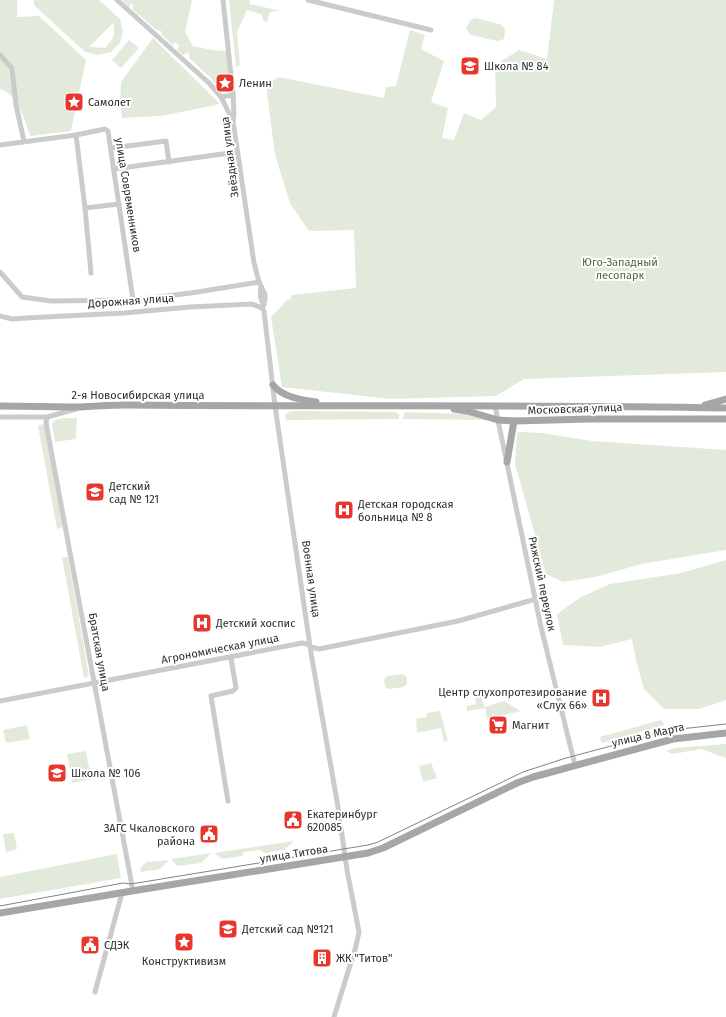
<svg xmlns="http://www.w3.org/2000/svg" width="726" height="1017" font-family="'Fira Sans',sans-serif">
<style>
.green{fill:#e2ebdb;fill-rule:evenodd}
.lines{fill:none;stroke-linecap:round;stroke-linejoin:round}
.minor{stroke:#cbcbcb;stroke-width:5}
.major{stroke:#a6a6a6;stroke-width:7}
.tram{stroke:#838383;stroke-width:1}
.labels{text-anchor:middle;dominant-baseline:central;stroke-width:4;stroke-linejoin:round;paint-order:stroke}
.poi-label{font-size:11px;fill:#2e2e2e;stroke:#fff;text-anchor:start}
.street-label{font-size:11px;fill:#2e2e2e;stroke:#fff}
.park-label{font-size:11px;fill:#4b6a3b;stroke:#fff}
</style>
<rect width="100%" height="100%" fill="#fff"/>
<!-- green -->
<g class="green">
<path d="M0,0h17v17l22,-1 47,44 -15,71 -41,5c-5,-16 -13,-42 -30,-47z"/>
<path d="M34,0h65l21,19 3,12 -3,12 -9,9 -13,3 -13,-3 -51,-47zM113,23c3,11 0,17 -8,25l-16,-1z"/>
<polygon points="122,0 192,0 185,32 193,46 212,50 227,51 232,90 228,93 226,81 224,81 225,94 221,91 210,77 189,58 189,52 183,55 177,49 179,46 175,42 173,45 161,34 162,32 159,30 158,31 133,10 133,5 130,3 130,8"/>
<polygon points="229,0 250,0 250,4 281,11 270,12 267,22 264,21 261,14 247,10 237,32 240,65 236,67"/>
<polygon points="554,0 726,0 726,372 524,379 496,396 390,399 282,387 271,317 287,300 291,299 291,295 356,288 354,230 309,231 290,203 275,155 266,85 278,77 384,98 386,87 396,86 410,30 425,35 421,49 444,61 431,102 448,108 442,138 454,140 464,113 481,120 496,107 495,65 519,50 547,59"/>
<polygon points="476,18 502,25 505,30 504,39 497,41 471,35 466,29 470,20"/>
<polygon points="153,38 220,104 161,116 122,118 120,104 121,82"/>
<polygon points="129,40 139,48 121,68 112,60"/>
<polygon points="292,411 396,412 399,414 399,419 286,420 285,415 287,413"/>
<polygon points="406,412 468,414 487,420 403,419 404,414"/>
<polygon points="65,418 77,418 76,439 55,442 52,424 55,420"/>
<polygon points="43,424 45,426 63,527 57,529 38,426"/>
<polygon points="521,432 542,433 592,441 726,450 726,550 642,564 595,577 563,582 546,574 515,464 517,433"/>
<polygon points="62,557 68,557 89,676 84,678"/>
<polygon points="726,560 726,700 699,709 664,709 644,689 636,660 632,639 599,647 563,645 557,614 581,597 610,584 681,573"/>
<polygon points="402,674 405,675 407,678 407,684 404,687 388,689 385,686 384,679 387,676"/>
<polygon points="481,696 485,707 504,701 521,711 487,719 485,708 467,711 467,706 476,704 475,697"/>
<polygon points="440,711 448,741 444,742 441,728 417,733 416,719 427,717 426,713"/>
<polygon points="661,720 665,725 602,743 600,737"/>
<polygon points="27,725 30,739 6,743 3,730"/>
<polygon points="726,744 726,758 701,749 673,754 666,751 674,748"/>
<polygon points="86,751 91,779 72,783 67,754"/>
<polygon points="431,763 437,778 423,782 419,766"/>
<polygon points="14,833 17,849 6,852 3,834"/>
<polygon points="294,841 284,850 265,853 260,850 244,852 242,856 222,859 214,853"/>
<polygon points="211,853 201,863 177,866 171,859"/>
<polygon points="117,854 121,878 0,899 0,877"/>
<polygon points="169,860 160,869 141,872 140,868 147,862"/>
</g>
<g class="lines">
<!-- minor -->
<g class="minor">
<polyline points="117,0 209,83 221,97 233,121"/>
<polyline points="223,0 233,95 234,115 233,121 254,263 259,282 265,294 265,300 262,308 264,311 275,406 311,653 338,807 347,870 359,932 356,946 334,1017"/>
<polyline points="308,0 431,30"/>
<polyline points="0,55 12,68 16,105 24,141"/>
<polyline points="221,97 233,95"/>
<polyline points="76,135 85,208 91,273"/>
<polyline points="0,145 76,135 105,129 108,131 133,300"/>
<polyline points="112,148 166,141 169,162"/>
<polyline points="114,169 237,152"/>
<polyline points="85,208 119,204"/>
<polyline points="0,272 22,297 51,301 133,300 191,293 259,282"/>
<path d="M261,287c-2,7 -1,12 3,18"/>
<polyline points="0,316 12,319 26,318 124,313 190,307 252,304 262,308"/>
<polyline points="495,406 541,627 575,765"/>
<polyline points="0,417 47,417 76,409"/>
<polyline points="47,417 46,423 55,472 133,891"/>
<polyline points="0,701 302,643 307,644 311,647 319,649 458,621 529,601 535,599"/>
<polyline points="228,801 211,696 233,691 236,688 231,658"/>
<polyline points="95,992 122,893"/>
</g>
<!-- major -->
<g class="major">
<path d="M273,385c9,12 29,15 43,17"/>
<polyline points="705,405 726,399"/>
<path d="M0,406c27,0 54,1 80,1 16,-1 32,-2 48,-2 199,2 399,-1 598,3"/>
<polyline points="454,409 467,411 498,420 514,421 590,419 726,419"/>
<polyline points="507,462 514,421"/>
<polyline points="0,913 138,890 368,853 383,848 517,783 533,777 673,739 726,733"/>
</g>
<!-- tram -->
<polyline class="tram" points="0,906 123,883 131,884 368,845 378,842 523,772 566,758 671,730 726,724"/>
</g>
<!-- icons -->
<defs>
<g id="school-square" transform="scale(1)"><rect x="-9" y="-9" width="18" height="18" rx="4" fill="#e7362d" stroke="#fff"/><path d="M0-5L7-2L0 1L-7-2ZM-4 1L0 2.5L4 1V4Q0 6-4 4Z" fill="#fff"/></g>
<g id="sight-square" transform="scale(1)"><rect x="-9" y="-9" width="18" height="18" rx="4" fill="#e7362d" stroke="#fff"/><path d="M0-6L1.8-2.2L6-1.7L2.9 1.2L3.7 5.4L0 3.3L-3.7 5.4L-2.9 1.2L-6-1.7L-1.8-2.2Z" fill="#fff"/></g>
<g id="hospital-square" transform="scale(1)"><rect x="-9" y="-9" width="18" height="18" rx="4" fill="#e7362d" stroke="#fff"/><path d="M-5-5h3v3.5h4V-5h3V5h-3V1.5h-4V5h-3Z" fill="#fff"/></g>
<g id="supermarket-square" transform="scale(1)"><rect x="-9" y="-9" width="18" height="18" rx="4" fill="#e7362d" stroke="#fff"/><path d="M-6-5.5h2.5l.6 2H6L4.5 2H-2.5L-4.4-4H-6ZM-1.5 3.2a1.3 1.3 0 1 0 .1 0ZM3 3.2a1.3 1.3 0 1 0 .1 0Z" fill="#fff"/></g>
<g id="civic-square" transform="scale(1)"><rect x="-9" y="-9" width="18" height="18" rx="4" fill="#e7362d" stroke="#fff"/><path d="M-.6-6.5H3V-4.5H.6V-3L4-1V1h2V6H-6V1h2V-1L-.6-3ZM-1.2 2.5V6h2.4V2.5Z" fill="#fff"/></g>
<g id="building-square" transform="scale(1)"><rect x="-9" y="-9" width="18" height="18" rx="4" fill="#e7362d" stroke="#fff"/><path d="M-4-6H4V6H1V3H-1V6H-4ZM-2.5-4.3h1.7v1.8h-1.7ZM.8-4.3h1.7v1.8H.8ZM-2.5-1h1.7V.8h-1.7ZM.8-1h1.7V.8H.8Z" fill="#fff"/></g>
</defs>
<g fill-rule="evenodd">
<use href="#school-square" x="470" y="66"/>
<use href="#sight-square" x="225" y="83"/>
<use href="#sight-square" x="74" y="102"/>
<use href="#school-square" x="95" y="492"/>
<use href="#hospital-square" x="344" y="510"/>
<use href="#hospital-square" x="202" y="623"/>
<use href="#hospital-square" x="601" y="698"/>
<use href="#supermarket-square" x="498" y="725"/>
<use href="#school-square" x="57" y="773"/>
<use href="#civic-square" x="293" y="820"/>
<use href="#civic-square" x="209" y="834"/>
<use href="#school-square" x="228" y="929"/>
<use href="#sight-square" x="184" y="942"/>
<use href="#civic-square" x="90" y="945"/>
<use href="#building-square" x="322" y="958"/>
</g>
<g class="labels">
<!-- poi labels -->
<g class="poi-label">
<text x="484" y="66">Школа № 84</text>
<text x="239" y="83">Ленин</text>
<text x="88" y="102">Самолет</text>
<text x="109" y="486">Детский<tspan x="109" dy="13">сад № 121</tspan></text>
<text x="358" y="504">Детская городская<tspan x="358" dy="13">больница № 8</tspan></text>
<text x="216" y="623">Детский хоспис</text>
<text x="587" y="692" text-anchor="end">Центр слухопротезирование<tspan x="587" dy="13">«Слух 66»</tspan></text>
<text x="512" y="725">Магнит</text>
<text x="71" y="773">Школа № 106</text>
<text x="307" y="814">Екатеринбург<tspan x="307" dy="13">620085</tspan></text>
<text x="195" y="828" text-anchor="end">ЗАГС Чкаловского<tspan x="195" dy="13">района</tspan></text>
<text x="242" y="929">Детский сад №121</text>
<text x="104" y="945">СДЭК</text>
<text x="336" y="958">ЖК "Титов"</text>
<text x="184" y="961" text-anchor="middle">Конструктивизм</text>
</g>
<!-- street labels -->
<g class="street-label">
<text transform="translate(230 157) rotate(-97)">Звёздная улица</text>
<text transform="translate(128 195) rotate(81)">улица Современников</text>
<text transform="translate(131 301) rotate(-4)">Дорожная улица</text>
<text x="138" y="395">2-я Новосибирская улица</text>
<text transform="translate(575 409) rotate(-2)">Московская улица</text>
<text transform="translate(311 579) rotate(82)">Военная улица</text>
<text transform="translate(542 584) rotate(78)">Рижский переулок</text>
<text transform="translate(220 649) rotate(-11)">Агрономическая улица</text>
<text transform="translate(99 652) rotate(80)">Братская улица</text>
<text transform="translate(648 735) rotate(-13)">улица 8 Марта</text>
<text transform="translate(294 854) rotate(-9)">улица Титова</text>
</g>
<!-- park labels -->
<g class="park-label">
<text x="620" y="262">Юго-Западный<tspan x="620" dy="13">лесопарк</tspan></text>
</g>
</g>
</svg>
